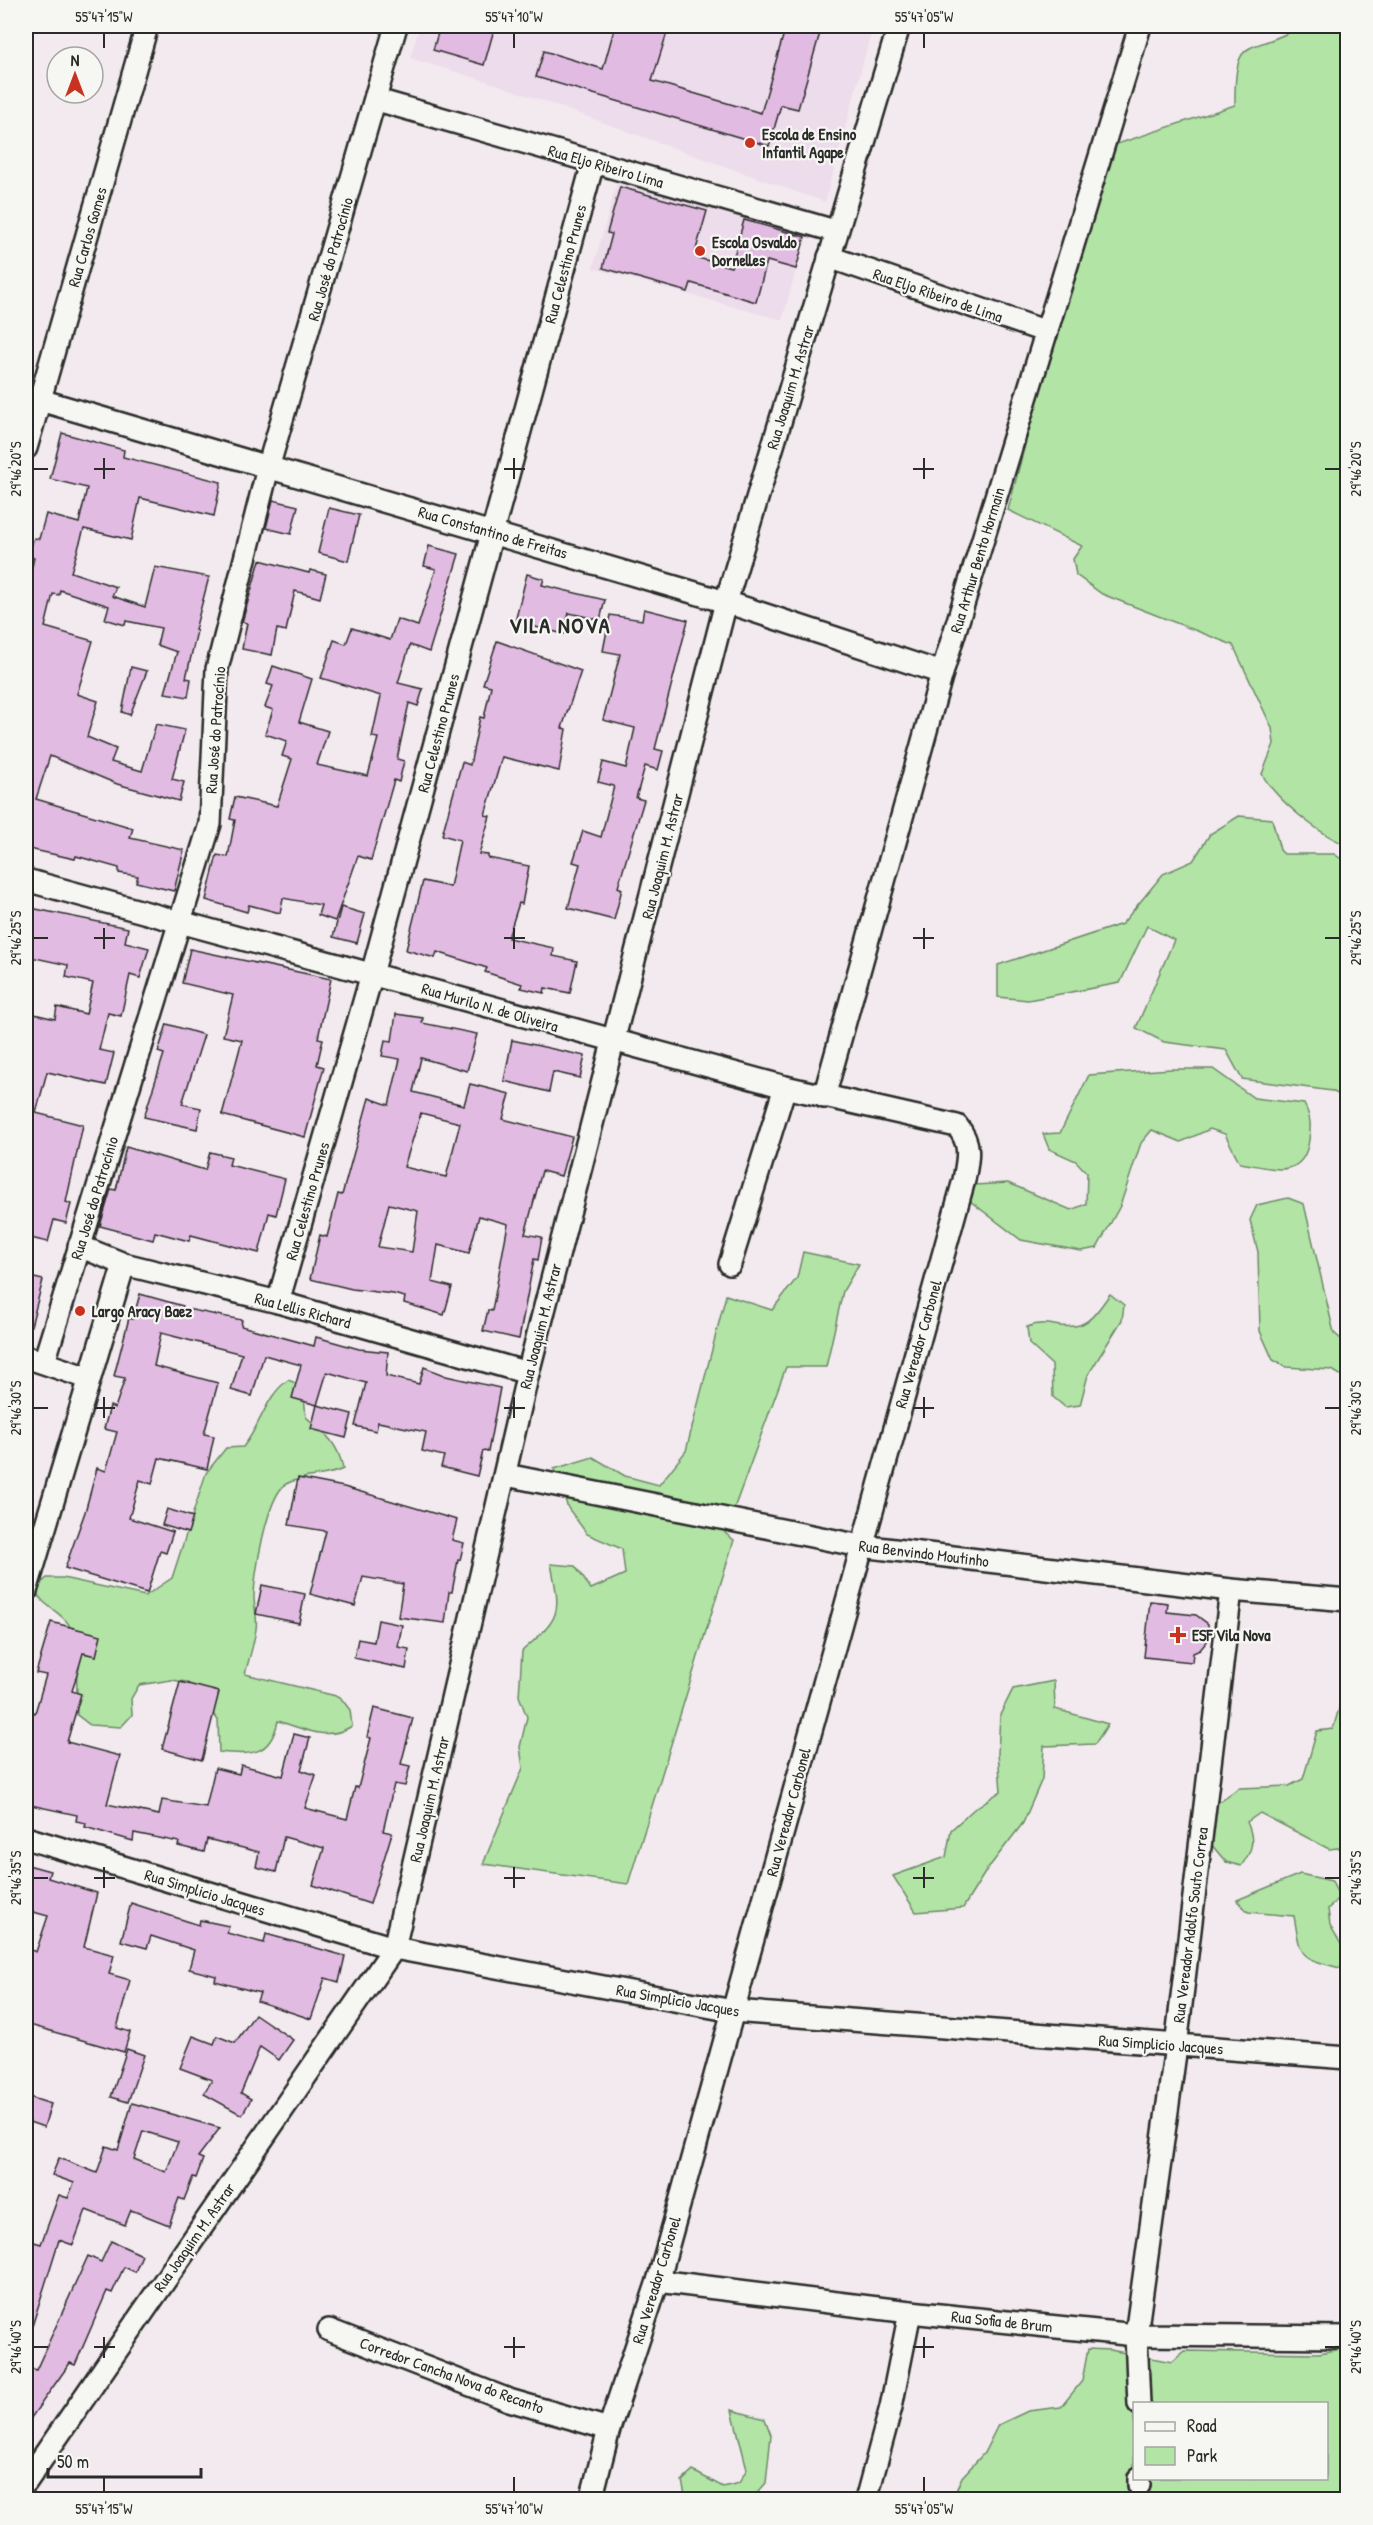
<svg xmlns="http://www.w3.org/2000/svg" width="1373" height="2525" font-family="'Patrick Hand',sans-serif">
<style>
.built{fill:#eddceb}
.green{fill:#b1e4a5;stroke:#6e8868;stroke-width:1.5;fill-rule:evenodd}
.building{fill:#e2bbe3;stroke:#2b2b2b;stroke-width:1.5;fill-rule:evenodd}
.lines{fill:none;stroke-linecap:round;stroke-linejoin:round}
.minor-casing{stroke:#2b2b2b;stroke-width:26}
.minor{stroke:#f6f6f2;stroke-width:21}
.ticks{fill:none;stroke:#2b2b2b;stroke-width:2}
.poi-dot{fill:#c8321e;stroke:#f6f6f2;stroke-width:2}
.labels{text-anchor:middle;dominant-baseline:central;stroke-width:4.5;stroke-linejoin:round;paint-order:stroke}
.poi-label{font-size:16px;font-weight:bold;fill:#2b2b2b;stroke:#f6f6f2;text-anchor:start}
.street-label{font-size:16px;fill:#2b2b2b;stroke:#f6f6f2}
.district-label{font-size:22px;font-weight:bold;letter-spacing:1.5px;fill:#2b2b2b;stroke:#f6f6f2}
.neatline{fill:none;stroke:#2b2b2b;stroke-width:2}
.ticks-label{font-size:15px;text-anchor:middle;fill:#2b2b2b}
</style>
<rect width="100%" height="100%" fill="#f2eaef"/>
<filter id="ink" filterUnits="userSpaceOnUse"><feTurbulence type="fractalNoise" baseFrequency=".0167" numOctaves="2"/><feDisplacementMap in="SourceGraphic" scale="12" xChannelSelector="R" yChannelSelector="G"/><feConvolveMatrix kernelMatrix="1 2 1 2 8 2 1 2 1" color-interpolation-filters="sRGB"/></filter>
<g filter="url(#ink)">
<!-- built -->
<g class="built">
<polygon points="420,26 873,26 825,202 496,84 410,58"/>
<polygon points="617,183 806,235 782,320 593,268"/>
</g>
<!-- green -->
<g class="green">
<path d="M1301,26h46v819c-27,-10 -71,-45 -85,-71l12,-30 -2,-16 -39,-83 -131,-51 -26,-19 -3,-16 9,-13 -74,-36 94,-361 133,-44c-1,-75 14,-48 66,-79z"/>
<polygon points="1239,816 1272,819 1280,850 1284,854 1334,854 1347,863 1347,1099 1332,1091 1242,1079 1226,1050 1164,1042 1136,1028 1174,940 1147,926 1120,983 1028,1000 998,997 998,965 1122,924 1163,874 1193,861 1210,834"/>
<path d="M1171,1069h42l41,29 50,6c7,13 7,21 5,36 -6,42 -39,27 -69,23l-15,-29 -15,-5 -29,13 -29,-12 -11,13 -21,63 -23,42 -16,3 -60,-11 -51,-39 5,-16 33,-2 63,27 15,-6 1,-31 -11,-12 -27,-12 -6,-15 17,-1 29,-58z"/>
<polygon points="1288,1198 1304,1204 1334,1333 1347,1344 1347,1379 1332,1370 1286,1367 1273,1360 1260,1331 1258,1252 1250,1220 1257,1205"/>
<path d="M803,1252l56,12 -16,27 -17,76h-40l-61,166 9,7 -106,344 -145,-20 40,-96 -3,-21 7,-30 -8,-21 3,-45c40,-34 39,-37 29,-87l24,2 16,23 34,-15 -3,-25 -35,-15 -19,-26 -14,-39 39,-12 32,19 34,9 27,-34 40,-156 46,15 25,-32z"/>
<path d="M1110,1294l14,11 -2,15 -34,55 -8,30 -15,2 -12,-10 -1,-32 -23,-21 -2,-17c22,-8 29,2 48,-1 16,-2 26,-20 35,-32z"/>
<path d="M288,1380l15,6 3,31c19,16 33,27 37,52 -18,9 -40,5 -57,15 -19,12 -32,91 -32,113 0,10 4,22 2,32 -2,15 -7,30 -11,45l95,23 10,13 2,16c-25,16 -47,3 -74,-5 -8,36 -28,34 -59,31l-1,-32 -31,-38 -16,-2 -32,5 -8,14 1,16 -11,12 -31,-2 -13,-10c-1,-21 3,-77 -10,-93 -12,-14 -23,-15 -33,-33l13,-11h16l82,18 27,-18 34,-105 20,-25 17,-1c18,-22 22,-50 45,-67z"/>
<polygon points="1054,1681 1055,1709 1108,1724 1095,1744 1044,1746 1042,1779 1023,1823 986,1871 963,1908 916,1912 893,1876 946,1857 951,1830 974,1809 1001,1791 998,1753 1000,1715 1013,1689"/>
<path d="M1342,1698l5,2v147l-18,2 -69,-36 -13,9c8,18 6,28 -6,44l-15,-4 -21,-25 6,-30 28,-19 50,-2 14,-7 14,-48 16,-2z"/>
<path d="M1300,1874l32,7 7,16 -11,12 2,16 16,28 -6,15c-42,-11 -39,-11 -46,-52l-46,-4 -11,-12z"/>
<path d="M1347,2348v151l-395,1 10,-23 22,-24 14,-28 30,-14 33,-4 21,-26 6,-32 22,1 62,12 13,-11 134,2zM1134,2404h192v74h-192z"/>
<polygon points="732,2410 765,2419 771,2435 766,2483 752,2499 686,2499 682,2481 693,2471 723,2487 739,2483 747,2469"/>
</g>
<!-- building -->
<g class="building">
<polygon points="440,26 495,26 484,65 433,50"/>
<polygon points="615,26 669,26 652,81 761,113 786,26 822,26 798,109 781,105 769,146 536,77 544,51 603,69"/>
<polygon points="620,187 707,211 695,253 699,255 698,258 731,267 744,220 805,237 796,269 767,261 756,302 691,283 688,292 603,268 612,234 607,233"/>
<polygon points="62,433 124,450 123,457 221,482 214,516 140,498 131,540 84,529 71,572 116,587 112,596 145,607 155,567 209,577 195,630 197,631 186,678 191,679 188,697 165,693 177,652 157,645 161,628 126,621 125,625 105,619 109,606 60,590 59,595 53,594 45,627 93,641 77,694 98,701 87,737 116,749 111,762 142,771 156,724 185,730 172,779 184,782 179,801 117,784 50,756 36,799 133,828 130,838 184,850 174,891 136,882 138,876 119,873 119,868 76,856 75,859 29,849 30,842 26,840 26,738 32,714 26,712 26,591 34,558 28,556 34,538 39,539 46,514 79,523 87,488 50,479"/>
<polygon points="273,500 298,506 291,534 266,528"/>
<polygon points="329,508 359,515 348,561 318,553"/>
<polygon points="429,546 459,554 429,652 410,645 398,683 423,689 418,706 409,703 397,759 404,761 399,782 394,780 371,860 358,856 335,921 318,915 321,905 283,898 280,913 249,905 247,912 206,900 217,855 228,857 235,820 230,819 235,797 277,806 292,759 282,756 287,741 265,734 273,710 265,707 273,686 267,684 273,666 312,679 299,722 328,731 317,765 368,776 378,738 372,737 381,696 321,678 334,640 346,644 352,628 390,640 397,619 418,626 436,569 424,566"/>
<polygon points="260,560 309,573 310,570 326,574 320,598 295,591 286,631 277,629 272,655 242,649 247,623 242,622"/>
<polygon points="527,574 544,579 542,585 605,600 600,620 569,613 564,634 515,622"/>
<polygon points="644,609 688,620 655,749 663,751 658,770 645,766 636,798 644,800 618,887 622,889 614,920 568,908 580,864 573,862 583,831 601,837 614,786 598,782 603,762 626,768 635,728 603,720 620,654 603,651 610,615 642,620"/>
<polygon points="497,641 581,671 562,728 566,729 559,771 502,757 485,815 490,816 479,854 488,855 488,858 529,866 522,904 519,903 508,938 554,948 553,956 577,961 570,993 545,988 544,993 521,988 522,984 485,972 487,968 437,952 435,958 406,950 423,881 450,887 460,840 442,835 462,762 470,765 480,717 484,718 491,686 483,684"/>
<polygon points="131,667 147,671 130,715 122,712"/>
<polygon points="26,907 128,928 125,942 149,948 140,978 130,975 121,1016 108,1013 99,1050 114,1053 106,1085 47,1072 36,1113 83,1125 66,1202 71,1204 66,1223 54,1220 48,1242 26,1237 26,1012 55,1019 57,1007 86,1014 93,983 66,977 68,965 26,956 32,929 26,928"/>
<polygon points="341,907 365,914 357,943 333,937"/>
<polygon points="190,949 331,979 318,1038 323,1039 317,1065 324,1067 305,1137 222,1115 242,1040 223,1036 233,995 182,983"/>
<path d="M396,1014l27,4 -1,5 55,11 -10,37 -46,-13 -8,34 51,13 6,-21 40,10 -7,25 69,18 -11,39 -19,-5 -17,63 17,3 -4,23 -4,-1 -15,80 -36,-8 5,-21 4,1 16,-87 -29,-8 -10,37 -31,-8 -6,37 20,5 -8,28 -40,-12 1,-6 -12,-3 -41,-5 -42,-10 10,-44 7,2 11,-43 4,1 27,-97 20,7 11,-46 -18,-3 3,-16 7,1zM421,1113l39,10 -14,54 -42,-10zM389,1204l29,7 -6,41 -34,-5z"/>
<polygon points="167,1024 204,1035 182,1104 201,1108 197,1129 144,1117 164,1054 158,1052"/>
<polygon points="512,1040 585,1056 580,1078 553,1072 549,1092 504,1081"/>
<polygon points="126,1147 205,1170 210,1152 231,1157 229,1165 285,1179 276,1215 269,1213 259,1253 191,1235 189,1241 155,1232 153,1240 100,1226 111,1189 116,1190"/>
<polygon points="26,1276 43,1280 31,1326 26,1325"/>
<polygon points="140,1294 183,1306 182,1308 242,1320 241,1326 314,1346 316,1337 359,1349 388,1352 386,1376 419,1384 424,1367 446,1376 500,1388 488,1452 483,1451 477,1476 441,1467 444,1456 422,1451 426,1432 378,1422 376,1431 355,1426 366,1383 327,1372 317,1405 292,1398 301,1365 264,1355 252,1396 231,1390 242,1354 161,1333 154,1366 218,1383 204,1434 214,1436 207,1469 159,1458 152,1484 140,1480 129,1518 173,1532 166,1553 160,1551 147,1593 65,1568 85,1512 97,1468 106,1471 117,1432 104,1429 110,1406 115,1408 125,1378 114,1376 129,1318 133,1319"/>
<polygon points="317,1405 352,1414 346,1438 311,1429"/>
<polygon points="298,1478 344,1487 457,1520 452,1540 464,1543 460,1560 458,1560 452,1592 449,1592 445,1623 398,1617 403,1584 363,1577 355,1606 310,1594 326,1531 289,1525"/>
<polygon points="167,1509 193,1517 188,1533 162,1525"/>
<polygon points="262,1585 305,1594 299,1623 256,1614"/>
<polygon points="1150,1601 1168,1603 1167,1612 1196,1615 1208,1624 1209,1639 1200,1650 1193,1653 1192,1662 1144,1657"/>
<polygon points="378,1620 402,1625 398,1647 409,1649 406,1669 354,1658 358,1639 374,1642"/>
<polygon points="51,1622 101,1635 96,1656 83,1653 72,1691 81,1694 67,1742 120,1756 107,1804 159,1815 162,1800 206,1807 215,1768 239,1774 241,1765 283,1776 294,1734 310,1738 301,1770 316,1775 305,1808 347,1819 355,1787 358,1788 371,1738 367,1737 374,1708 413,1718 401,1764 410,1766 405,1786 394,1784 383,1831 392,1833 370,1904 313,1885 324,1848 284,1837 276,1872 256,1867 259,1852 207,1839 204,1852 178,1846 179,1842 134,1833 133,1841 85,1827 86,1823 76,1821 77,1815 26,1804 26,1782 31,1756 26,1754 26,1710 35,1713 46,1675 36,1673"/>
<polygon points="180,1682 219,1692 202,1760 162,1749"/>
<polygon points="28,1865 50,1871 48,1878 97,1893 84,1947 114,1955 109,1974 130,1980 117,2028 130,2032 124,2052 26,2024 26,1948 36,1952 48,1916 26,1910 26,1875"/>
<polygon points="131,1903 199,1925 200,1920 229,1926 227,1933 264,1943 266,1934 345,1956 339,1982 325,1978 311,2019 257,2001 260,1993 215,1981 216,1976 189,1969 194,1950 151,1936 147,1948 121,1941"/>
<polygon points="255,2014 293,2040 279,2060 260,2047 241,2093 251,2099 242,2115 204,2094 212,2080 180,2068 193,2036 214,2044 217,2036 235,2043"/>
<polygon points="127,2049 144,2055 128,2102 111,2097"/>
<polygon points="26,2096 51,2104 44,2127 26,2121"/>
<path d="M132,2103l88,25 -22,29 5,2 -7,19 -3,-1 -9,23 -5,-2 -10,27 -38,-15 -6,15 -39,-15 -13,35 -14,-5 -30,96 -3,-1v-66l8,-27 7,2 18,-49 9,3 6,-15 -22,-8 7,-17 38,15 9,-27 12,4zM143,2131l35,11 -12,30 -32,-13z"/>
<polygon points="111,2241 142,2255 135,2272 124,2267 112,2293 107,2291 75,2365 70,2363 26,2425 26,2366 36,2370 88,2256 101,2262"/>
</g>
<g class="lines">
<!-- minor casing -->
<g class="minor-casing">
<g id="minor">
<polyline points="377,100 835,231"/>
<polyline points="829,257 1047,332"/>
<polyline points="40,400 726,602 942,673"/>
<polyline points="26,448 147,26"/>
<path d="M26,880l759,207 172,39c15,18 11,32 7,54l-306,1101 -49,148 -18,71"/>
<polyline points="824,1097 942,673 1140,26"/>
<polyline points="79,1246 124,1264 278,1302 528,1373"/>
<polyline points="730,1264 785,1087"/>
<polyline points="278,1302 372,974 593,163"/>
<polyline points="26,1357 88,1378"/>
<polyline points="44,1362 210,824 217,669 268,468 396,26"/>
<polyline points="506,1475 861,1546 1231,1590 1348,1600"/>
<polyline points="26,1591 124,1264"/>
<polyline points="26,1838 394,1948 733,2011 1348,2058"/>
<polyline points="658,2281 910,2312 1136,2335 1348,2337"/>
<polyline points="329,2330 509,2400 609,2429"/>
<polyline points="1139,2404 1136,2335 1176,2046 1231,1590"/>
<polyline points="1139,2478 1139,2485"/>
<polyline points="26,2482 394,1948 528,1373 726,602 899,26"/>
<polyline points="866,2500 891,2407 910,2312"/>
</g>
</g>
<!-- minor -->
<use href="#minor" class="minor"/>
</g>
</g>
<!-- ticks -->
<path class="ticks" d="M104,33v15M514,33v15M924,33v15M104,458v21M514,458v21M924,458v21M33,469h15M94,469h21M504,469h21M913,469h21M1325,469h15M104,928v21M514,928v21M924,928v21M33,938h15M94,938h21M504,938h21M913,938h21M1325,938h15M104,1397v21M514,1397v21M924,1397v21M33,1408h15M94,1408h21M504,1408h21M913,1408h21M1325,1408h15M104,1867v21M514,1867v21M924,1867v21M33,1878h15M94,1878h21M504,1878h21M913,1878h21M1325,1878h15M104,2337v21M514,2337v21M924,2337v21M33,2347h15M94,2347h21M504,2347h21M913,2347h21M1325,2347h15M104,2477v15M514,2477v15M924,2477v15"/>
<!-- markers -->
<g class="poi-dot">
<circle cx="750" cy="143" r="6"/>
<circle cx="700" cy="251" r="6"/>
<circle cx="80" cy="1311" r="6"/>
<path d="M1175 1626h6v6h6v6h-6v6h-6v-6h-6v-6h6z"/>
</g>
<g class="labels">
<!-- poi labels -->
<g class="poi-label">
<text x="762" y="134">Escola de Ensino<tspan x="762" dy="18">Infantil Agape</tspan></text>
<text x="712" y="242">Escola Osvaldo<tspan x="712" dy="18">Dornelles</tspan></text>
<text x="92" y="1311">Largo Aracy Baez</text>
<text x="1192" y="1635">ESF Vila Nova</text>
</g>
<!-- street labels -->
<g class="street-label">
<text transform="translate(606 166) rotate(16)">Rua Eljo Ribeiro Lima</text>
<text transform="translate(87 237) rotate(-74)">Rua Carlos Gomes</text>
<text transform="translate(330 259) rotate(-74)">Rua José do Patrocínio</text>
<text transform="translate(565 264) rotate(-75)">Rua Celestino Prunes</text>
<text transform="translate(938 295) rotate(19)">Rua Eljo Ribeiro de Lima</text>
<text transform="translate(790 387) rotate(-73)">Rua Joaquim M. Astrar</text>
<text transform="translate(493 532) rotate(16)">Rua Constantino de Freitas</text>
<text transform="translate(977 560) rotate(-73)">Rua Arthur Bento Hormain</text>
<text transform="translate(215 730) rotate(-86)">Rua José do Patrocínio</text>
<text transform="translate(438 733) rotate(-75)">Rua Celestino Prunes</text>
<text transform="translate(662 856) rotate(-76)">Rua Joaquim M. Astrar</text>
<text transform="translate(490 1007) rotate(16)">Rua Murilo N. de Oliveira</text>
<text transform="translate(94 1198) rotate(-73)">Rua José do Patrocínio</text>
<text transform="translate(307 1201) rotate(-74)">Rua Celestino Prunes</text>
<text transform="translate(303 1310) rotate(15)">Rua Lellis Richard</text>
<text transform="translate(540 1326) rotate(-76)">Rua Joaquim M. Astrar</text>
<text transform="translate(918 1344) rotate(-74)">Rua Vereador Carbonel</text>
<text transform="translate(924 1553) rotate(7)">Rua Benvindo Moutinho</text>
<text transform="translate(429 1799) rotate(-77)">Rua Joaquim M. Astrar</text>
<text transform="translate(788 1812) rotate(-75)">Rua Vereador Carbonel</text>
<text transform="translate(205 1892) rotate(17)">Rua Simplicio Jacques</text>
<text transform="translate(1190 1925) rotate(-83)">Rua Vereador Adolfo Souto Correa</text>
<text transform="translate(678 2000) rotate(10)">Rua Simplicio Jacques</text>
<text transform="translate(1161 2044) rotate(4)">Rua Simplicio Jacques</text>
<text transform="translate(194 2237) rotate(-55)">Rua Joaquim M. Astrar</text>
<text transform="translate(656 2280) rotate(-73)">Rua Vereador Carbonel</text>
<text transform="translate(1002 2321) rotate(6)">Rua Sofia de Brum</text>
<text transform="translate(452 2375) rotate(20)">Corredor Cancha Nova do Recanto</text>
</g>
<!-- district labels -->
<g class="district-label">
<text x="560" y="625">VILA NOVA</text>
</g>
</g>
<!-- margin -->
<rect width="1373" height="2525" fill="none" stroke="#f6f6f2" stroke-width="66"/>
<!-- legend -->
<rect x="1133" y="2402" width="195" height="78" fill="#f6f6f2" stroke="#a5a5a2" stroke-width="1.5"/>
<rect x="1145" y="2422" width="30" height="9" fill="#f6f6f2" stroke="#a5a5a2" stroke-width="1.5"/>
<text x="1187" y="2432" font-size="18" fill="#2b2b2b">Road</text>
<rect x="1145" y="2447" width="30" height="18" fill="#b1e4a5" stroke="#a5a5a2" stroke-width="1.5"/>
<text x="1187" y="2462" font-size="18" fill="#2b2b2b">Park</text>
<!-- north arrow -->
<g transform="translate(75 75)"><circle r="28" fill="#f6f6f2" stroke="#a5a5a2" stroke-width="1.5"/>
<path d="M0-4.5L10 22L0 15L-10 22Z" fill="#c8321e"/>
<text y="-9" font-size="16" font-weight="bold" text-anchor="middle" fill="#2b2b2b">N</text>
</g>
<!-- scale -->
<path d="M48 2468v9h153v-9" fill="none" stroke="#2b2b2b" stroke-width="3"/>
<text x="57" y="2468" font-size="18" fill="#2b2b2b" stroke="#f6f6f2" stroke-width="4.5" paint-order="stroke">50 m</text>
<rect x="33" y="33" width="1307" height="2459" class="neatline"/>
<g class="ticks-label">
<text x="104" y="22">55°47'15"W</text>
<text x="514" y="22">55°47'10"W</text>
<text x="924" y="22">55°47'05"W</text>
<text transform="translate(16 469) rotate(-90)" y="5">29°46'20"S</text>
<text transform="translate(1356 469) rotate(-90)" y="5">29°46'20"S</text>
<text transform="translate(16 938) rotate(-90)" y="5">29°46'25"S</text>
<text transform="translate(1356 938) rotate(-90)" y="5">29°46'25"S</text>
<text transform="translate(16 1408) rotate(-90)" y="5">29°46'30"S</text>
<text transform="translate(1356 1408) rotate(-90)" y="5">29°46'30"S</text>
<text transform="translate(16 1878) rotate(-90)" y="5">29°46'35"S</text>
<text transform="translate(1356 1878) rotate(-90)" y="5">29°46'35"S</text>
<text transform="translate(16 2347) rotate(-90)" y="5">29°46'40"S</text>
<text transform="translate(1356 2347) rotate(-90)" y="5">29°46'40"S</text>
<text x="104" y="2514">55°47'15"W</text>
<text x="514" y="2514">55°47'10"W</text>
<text x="924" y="2514">55°47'05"W</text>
</g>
</svg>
